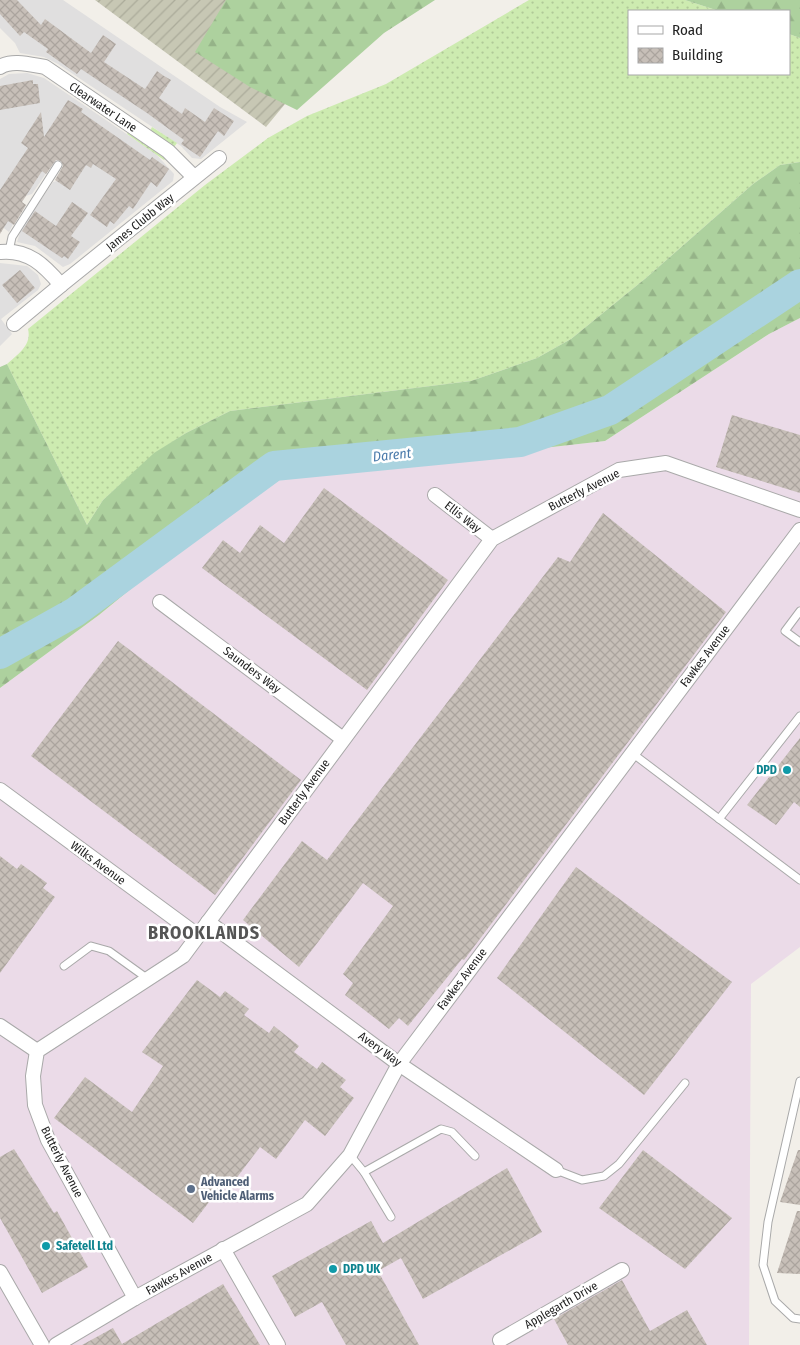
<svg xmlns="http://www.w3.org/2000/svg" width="800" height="1345" font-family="'Fira Sans Condensed',sans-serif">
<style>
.residential{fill:#e0dfdf}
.industrial{fill:#ebdbe8}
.construction{fill:url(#construction-furrows)}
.grass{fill:url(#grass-dots)}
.forest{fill:url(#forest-firs)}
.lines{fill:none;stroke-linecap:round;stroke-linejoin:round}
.river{stroke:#aad3df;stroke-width:30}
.building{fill:url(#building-cross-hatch)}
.service-casing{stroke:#a9a9a9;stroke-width:9}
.minor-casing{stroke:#a9a9a9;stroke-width:16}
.service{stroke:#fff;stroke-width:7}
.minor{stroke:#fff;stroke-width:14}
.culture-dot{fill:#0f9aa8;stroke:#fff;stroke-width:2}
.service-dot{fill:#5c6f8a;stroke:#fff;stroke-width:2}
.labels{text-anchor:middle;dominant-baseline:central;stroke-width:5;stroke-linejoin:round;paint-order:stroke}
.street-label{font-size:12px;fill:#222;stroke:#fff}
.culture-label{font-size:12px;font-weight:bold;fill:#0d838f;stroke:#fff;text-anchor:start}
.service-label{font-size:12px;font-weight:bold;fill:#4e5e75;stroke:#fff;text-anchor:start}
.water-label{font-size:14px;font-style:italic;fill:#4a7aab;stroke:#fff}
.district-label{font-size:18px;font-weight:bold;letter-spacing:1px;fill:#555;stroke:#fff}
</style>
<defs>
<pattern id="construction-furrows" width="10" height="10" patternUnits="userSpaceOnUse" patternTransform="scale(1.25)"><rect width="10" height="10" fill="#c7c7b4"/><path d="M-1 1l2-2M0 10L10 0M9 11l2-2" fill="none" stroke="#abab9a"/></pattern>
<pattern id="grass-dots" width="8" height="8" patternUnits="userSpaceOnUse" patternTransform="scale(1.25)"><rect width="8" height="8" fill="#cdebb0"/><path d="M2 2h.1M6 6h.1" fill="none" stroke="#b0c997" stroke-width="1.8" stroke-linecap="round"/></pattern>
<pattern id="forest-firs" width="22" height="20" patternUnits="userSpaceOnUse" patternTransform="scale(1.25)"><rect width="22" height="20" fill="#add19e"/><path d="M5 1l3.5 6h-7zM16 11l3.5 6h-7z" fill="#95b388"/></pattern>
<pattern id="building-cross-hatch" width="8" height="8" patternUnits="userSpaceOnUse" patternTransform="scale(1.25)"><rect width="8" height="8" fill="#c7bfb8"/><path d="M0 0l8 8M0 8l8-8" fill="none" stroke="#aba49e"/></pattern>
</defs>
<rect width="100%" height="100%" fill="#f2efe9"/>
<!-- residential -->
<g class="residential">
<polygon points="0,0 63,0 220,107 247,122 201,159 192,158 181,146 58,64 44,57 20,53 15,43 0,28"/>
<polygon points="27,73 44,78 156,154 174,174 173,181 70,264 63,267 35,246 17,242 21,229 53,182 57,181 70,163 52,152 47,172 32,194 22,197 16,218 9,232 0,225 0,79 9,74"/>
<polygon points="0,263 27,266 38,275 41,284 38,290 1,319 12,334 0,346"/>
</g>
<!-- industrial -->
<polygon class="industrial" points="800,318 800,947 751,984 749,1345 0,1345 0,688 99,615 189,541 284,477 605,441 769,334"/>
<!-- construction -->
<polygon class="construction" points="95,0 286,0 328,52 266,127"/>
<!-- grass -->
<g class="grass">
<path d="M529,0h156l34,11h-90v63h160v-40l11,4v124l-20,3 -27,19 -107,94 -75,61 -34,19 -66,23 -241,30 -44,22 -32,21 -51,46 -16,25 -80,-161c11,-10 25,-19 21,-35l177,-144 63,-47 39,-22 79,-32z"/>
<polygon points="152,127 177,143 174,147 150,131"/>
<polygon points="129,131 166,158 164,160 127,134"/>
</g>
<!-- forest -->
<g class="forest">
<polygon points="226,0 435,0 384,33 297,110 250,87 195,52"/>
<polygon points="685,0 800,0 800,38 789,34 789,11 719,11"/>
<polygon points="800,162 800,318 769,334 605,441 284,477 189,541 99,615 0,688 0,367 7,364 87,525 103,500 154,453 186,433 230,411 471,381 537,358 571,339 646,278 753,184 780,165"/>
</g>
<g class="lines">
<!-- river -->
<polyline class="river" points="0,654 75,612 274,466 520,442 610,410 800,284"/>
</g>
<!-- building -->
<g class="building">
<polygon points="0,0 17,0 41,25 45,19 91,53 103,35 116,44 104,62 145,89 157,71 164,76 171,80 159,98 182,114 185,108 205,122 214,108 234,121 224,136 218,131 200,157 181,144 184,140 147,113 81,69 77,74 46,52 48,49 24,32 20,36 0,14"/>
<polygon points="33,80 33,84 38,84 40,103 0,110 0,86"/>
<polygon points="68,100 83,109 81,112 150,160 152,157 169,169 157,187 151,182 133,209 129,206 114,224 110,221 107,227 90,215 116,179 93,164 91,168 86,165 70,190 55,180 63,166 61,161 56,160 46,174 42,171 22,202 26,205 14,225 8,221 0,234 0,190 28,148 21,143 41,112 44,137"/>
<polygon points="72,202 88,213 71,236 80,242 68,259 64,256 62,258 22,231 35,211 56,226"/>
<polygon points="20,270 35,288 17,303 2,285"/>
<polygon points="732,415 800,435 800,493 716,467"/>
<polygon points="324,488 448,580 367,690 202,568 223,540 240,553 260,525 284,543"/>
<polygon points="603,513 726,612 464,960 462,959 408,1026 399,1018 389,1029 345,995 353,983 343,974 393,906 363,883 299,967 243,920 302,841 327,860 558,557 570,562"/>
<polygon points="118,641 301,780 215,895 31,756"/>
<polygon points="800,738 800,807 794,802 776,825 747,805"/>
<polygon points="0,856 17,869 21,864 47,883 43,888 55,897 0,973"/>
<polygon points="576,867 732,982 644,1095 497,978"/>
<polygon points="197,980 220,997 225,991 249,1009 244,1015 269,1033 274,1026 299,1046 294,1052 317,1069 322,1062 346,1080 340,1087 354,1098 325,1136 305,1120 276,1159 260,1147 235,1180 229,1176 193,1223 54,1118 85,1077 132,1112 163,1066 142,1052"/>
<polygon points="14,1149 54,1213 57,1211 88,1267 42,1293 0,1218 0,1157"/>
<polygon points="643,1150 732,1218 685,1269 599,1208"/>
<polygon points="798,1150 800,1150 800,1205 780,1202"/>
<polygon points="507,1168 542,1232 423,1299 401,1258 378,1271 419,1345 346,1345 322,1302 295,1317 272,1276 371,1221 383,1243"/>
<polygon points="797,1211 800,1211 800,1274 777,1273"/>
<polygon points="622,1280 650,1331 687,1310 707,1345 568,1345 554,1319"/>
<polygon points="223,1284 260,1345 82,1345 113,1328 122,1344"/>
</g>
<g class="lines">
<!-- service casing -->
<g class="service-casing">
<g id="service">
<polyline points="9,251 12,237 58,165"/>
<polyline points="800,611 785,631 800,642"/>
<polyline points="632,753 800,880"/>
<polyline points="719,819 800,716"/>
<polyline points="64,966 91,946 109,951 148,979"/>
<polyline points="800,1081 768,1222 763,1265 775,1301 793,1318 800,1319"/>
<polyline points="350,1155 364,1172 391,1217"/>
<polyline points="556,1170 582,1180 604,1176 619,1164 685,1083"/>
<polyline points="364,1172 441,1129 452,1132 475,1156"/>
</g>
</g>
<!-- minor casing -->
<g class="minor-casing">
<g id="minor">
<path d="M0,67c12,-8 32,-2 45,0l123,84 26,26"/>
<path d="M0,252c28,-3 44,13 61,33l158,-127"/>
<polyline points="14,324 61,285"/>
<polyline points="435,495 492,539"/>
<polyline points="160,602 343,739"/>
<polyline points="0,790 197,935"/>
<polyline points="208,922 399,1064 556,1170"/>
<polyline points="0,1026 37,1051"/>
<polyline points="223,1249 278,1345"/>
<polyline points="0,1272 42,1345"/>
<polyline points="135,1298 48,1140 35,1105 33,1076 37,1051 183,956 492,539 619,470 666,463 800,510"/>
<polyline points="500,1340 622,1270"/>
<polyline points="56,1345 135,1298 307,1204 350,1155 399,1064 800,530"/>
</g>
</g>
<!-- service -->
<use href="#service" class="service"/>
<!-- minor -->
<use href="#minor" class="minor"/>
</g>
<!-- markers -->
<g class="culture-dot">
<circle cx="787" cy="770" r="5"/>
<circle cx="46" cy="1246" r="5"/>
<circle cx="333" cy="1269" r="5"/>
</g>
<circle class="service-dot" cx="191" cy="1189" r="5"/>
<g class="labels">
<!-- street labels -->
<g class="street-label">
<text transform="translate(103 107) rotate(34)">Clearwater Lane</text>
<text transform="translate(140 222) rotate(-39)">James Clubb Way</text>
<text transform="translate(584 490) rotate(-27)">Butterly Avenue</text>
<text transform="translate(463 517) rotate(38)">Ellis Way</text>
<text transform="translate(705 656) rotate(-53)">Fawkes Avenue</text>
<text transform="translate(252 670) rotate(37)">Saunders Way</text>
<text transform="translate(304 792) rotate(-54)">Butterly Avenue</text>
<text transform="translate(98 863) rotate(36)">Wilks Avenue</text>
<text transform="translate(462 979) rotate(-53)">Fawkes Avenue</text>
<text transform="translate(380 1049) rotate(36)">Avery Way</text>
<text transform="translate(62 1162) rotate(63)">Butterly Avenue</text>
<text transform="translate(179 1274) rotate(-29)">Fawkes Avenue</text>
<text transform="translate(561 1305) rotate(-30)">Applegarth Drive</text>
</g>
<!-- culture labels -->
<g class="culture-label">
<text x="777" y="770" text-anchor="end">DPD</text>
<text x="56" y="1246">Safetell Ltd</text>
<text x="343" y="1269">DPD UK</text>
</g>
<!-- service labels -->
<g class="service-label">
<text x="201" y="1182">Advanced<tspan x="201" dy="14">Vehicle Alarms</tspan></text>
</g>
<!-- water labels -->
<g class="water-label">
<text transform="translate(392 455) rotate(-6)">Darent</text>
</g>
<!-- district labels -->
<g class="district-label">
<text x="204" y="933">BROOKLANDS</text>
</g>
</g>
<!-- legend -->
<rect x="628" y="10" width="162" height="65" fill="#ffffff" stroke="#a7a7a7"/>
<rect x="638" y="26" width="25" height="8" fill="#ffffff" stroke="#a7a7a7"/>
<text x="672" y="35" font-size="15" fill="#222222">Road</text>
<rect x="638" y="48" width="25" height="15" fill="url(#building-cross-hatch)" stroke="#a7a7a7"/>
<text x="672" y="60" font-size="15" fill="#222222">Building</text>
</svg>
